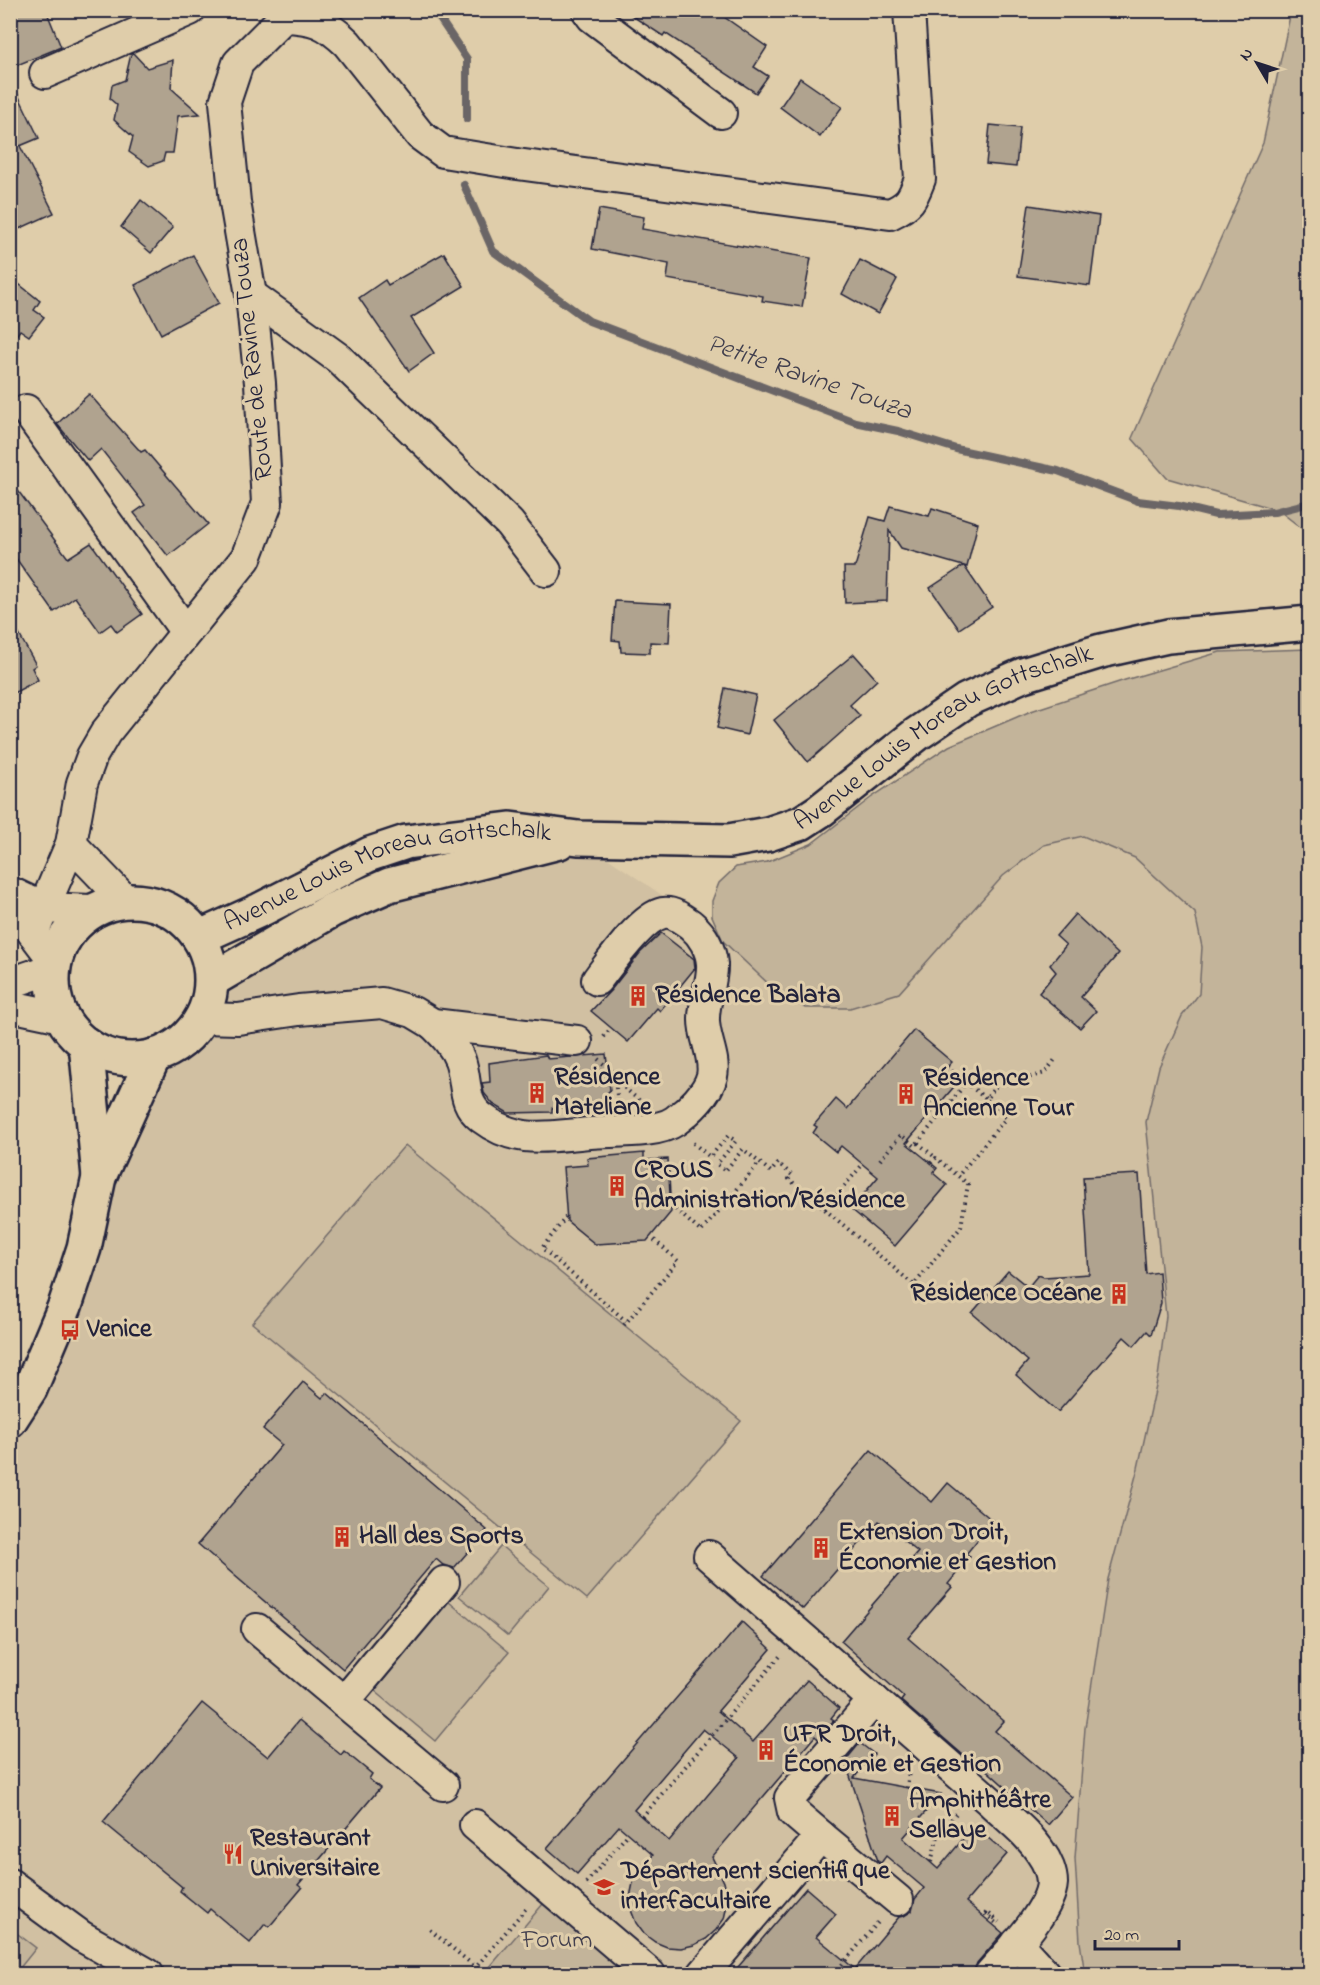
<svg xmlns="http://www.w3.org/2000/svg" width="1320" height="1985" font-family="'Indie Flower',sans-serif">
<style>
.built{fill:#d1c0a2}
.green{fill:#c3b49a;stroke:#726b6a;stroke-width:1.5}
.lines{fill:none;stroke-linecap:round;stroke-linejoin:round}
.stream{stroke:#6b6566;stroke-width:8}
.building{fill:#b0a38f;stroke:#22223b;stroke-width:1.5;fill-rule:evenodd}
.minor-casing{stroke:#22223b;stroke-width:34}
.major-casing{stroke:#22223b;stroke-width:38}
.path{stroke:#22223b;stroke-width:4;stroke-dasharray:1.5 4.5;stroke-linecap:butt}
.minor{stroke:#dfcdaa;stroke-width:30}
.major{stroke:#dfcdaa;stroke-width:33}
.labels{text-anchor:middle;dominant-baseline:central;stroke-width:6;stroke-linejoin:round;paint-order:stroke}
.street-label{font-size:26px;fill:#22223b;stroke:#dfcdaa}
.poi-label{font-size:26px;font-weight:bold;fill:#22223b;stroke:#dfcdaa;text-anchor:start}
.park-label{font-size:26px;fill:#423f4e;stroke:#dfcdaa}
.water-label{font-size:27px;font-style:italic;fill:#403e4d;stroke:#dfcdaa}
</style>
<rect width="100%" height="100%" fill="#dfcdaa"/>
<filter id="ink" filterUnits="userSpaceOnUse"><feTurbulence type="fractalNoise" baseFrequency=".0167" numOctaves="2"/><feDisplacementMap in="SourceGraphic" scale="12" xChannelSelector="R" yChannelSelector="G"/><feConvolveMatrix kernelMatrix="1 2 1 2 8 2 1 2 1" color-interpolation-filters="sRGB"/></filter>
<g filter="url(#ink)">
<!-- built -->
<polygon class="built" points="1083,836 1135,858 1195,913 1202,947 1199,994 1182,1016 1159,1067 1146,1122 1166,1316 1158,1377 1138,1468 1108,1579 1075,1859 1080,1942 1085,1974 11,1974 10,1420 167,1051 192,1032 202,1018 209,999 212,980 332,910 578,838 706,925 775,990 805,1008 850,1008 899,993 1003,876 1043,845"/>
<!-- green -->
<g class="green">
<polygon points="1291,11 1310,11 1309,534 1278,510 1167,478 1132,438 1263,143"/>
<polygon points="1309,649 1309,1974 1085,1974 1080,1942 1075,1858 1085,1728 1108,1579 1138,1468 1158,1377 1166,1316 1146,1122 1159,1067 1182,1016 1199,994 1202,947 1195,913 1135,858 1083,836 1044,845 1003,876 899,993 850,1008 805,1008 775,990 723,941 712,916 712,901 719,883 736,867 767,862 811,844 872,797 949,746 1031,711 1125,680 1220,652"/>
<polygon points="405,1145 741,1421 587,1599 252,1323"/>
<polygon points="501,1546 549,1586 508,1636 459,1596"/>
<polygon points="443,1597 509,1652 435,1741 369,1686"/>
<polygon points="553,1892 650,1974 484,1974"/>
<polygon points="10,1928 36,1948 15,1974 11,1974"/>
</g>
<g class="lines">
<!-- stream -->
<g class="stream">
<polyline points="437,10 438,16 467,59 467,119"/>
<polyline points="464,185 493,251 589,321 855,422 898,431 956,449 1058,471 1138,501 1179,506 1216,515 1274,512 1310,503"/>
</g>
</g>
<!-- building -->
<g class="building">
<polygon points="10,10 46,10 61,47 10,68"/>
<polygon points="623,10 714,10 767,47 754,67 768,76 756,93 665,33 663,36"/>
<polygon points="133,53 147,68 173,60 171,88 200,114 178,116 173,153 165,153 163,161 149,166 129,152 133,137 114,120 117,105 110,99 112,85 125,80 131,54"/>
<polygon points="10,78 39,138 20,146 54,213 10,233"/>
<polygon points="800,78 842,107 820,137 780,107"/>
<polygon points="990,125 1020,128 1016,167 986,164"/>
<polygon points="141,200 173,227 151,253 121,227"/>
<polygon points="1029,205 1099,216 1090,286 1018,276"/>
<polygon points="599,209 644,217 642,229 811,258 802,307 762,301 763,296 667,279 669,264 592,249"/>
<polygon points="444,253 464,286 411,318 434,353 409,371 359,298 385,280 388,285"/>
<polygon points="193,255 219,303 161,334 135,285"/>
<polygon points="860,260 897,279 878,314 842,294"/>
<polygon points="10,277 40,301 34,310 44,317 29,336 20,330 10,345"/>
<polygon points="89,394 141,452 145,450 208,524 168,556 134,513 145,505 101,449 88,461 57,424"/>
<polygon points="10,480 68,558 91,543 142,614 117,632 111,624 100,632 75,597 54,612 10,550"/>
<polygon points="890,506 929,516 932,508 978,523 967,567 964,566 992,607 959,629 930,588 963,566 901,548 889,530 887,601 845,603 844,567 855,567 870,517 885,521"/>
<polygon points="615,601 671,604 669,643 650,642 650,653 621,652 620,641 612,640"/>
<polygon points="10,618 36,665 32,668 38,680 10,695"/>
<polygon points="854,654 877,680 850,705 860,716 808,762 774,720"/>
<polygon points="725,688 756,695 747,735 717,728"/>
<polygon points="1075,914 1118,954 1081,997 1096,1011 1080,1028 1039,993 1056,972 1050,965 1066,945 1056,936"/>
<polygon points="661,933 694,959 695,968 660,1011 657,1008 628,1042 591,1011 611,990 640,953"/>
<polygon points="914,1030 952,1062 944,1070 958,1082 906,1143 937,1168 933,1173 947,1185 895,1246 851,1209 878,1177 841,1146 836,1152 813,1133 817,1127 814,1125 836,1099 847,1109"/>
<polygon points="606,1054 610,1090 597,1106 552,1108 552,1112 508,1113 493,1104 484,1093 482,1083 490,1082 489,1063 546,1055 548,1059"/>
<polygon points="644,1153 644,1160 668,1159 671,1212 647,1241 595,1244 567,1221 563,1167 588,1165 587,1158"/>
<polygon points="1139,1174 1146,1274 1159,1272 1161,1303 1151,1335 1147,1331 1134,1346 1124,1337 1058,1412 1016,1375 1028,1361 972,1313 1008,1271 1028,1287 1038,1275 1044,1277 1089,1274 1083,1177"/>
<polygon points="303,1382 322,1398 327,1393 487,1530 454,1568 443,1565 436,1559 343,1669 198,1544 282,1445 263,1429"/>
<polygon points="871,1450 932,1502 948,1483 993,1521 966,1554 970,1557 948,1584 952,1587 908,1638 1004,1721 995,1731 1072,1797 1048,1825 973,1758 970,1761 901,1701 904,1697 841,1641 918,1552 879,1521 803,1609 763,1576"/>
<path d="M742,1622l29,27 -53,62 35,31 54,-62 32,28 -8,10 3,2 -16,19 -3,-3 -103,121 12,25 3,12v11l-3,14 -8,11 -10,9 -12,6 -13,3 -14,-1 -12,-5 -11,-8 -8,-11 -5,-13 -1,-13 3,-14 5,-10 15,-18 -34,-29 -42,48 -30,-26zM703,1729l36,29 -70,83 -35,-31z"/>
<polygon points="202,1703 268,1757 299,1720 341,1755 344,1751 372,1774 369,1779 380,1788 298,1885 302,1888 269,1927 265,1924 250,1943 210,1909 207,1913 180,1891 182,1887 103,1822"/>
<polygon points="860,1743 874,1754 854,1778 941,1794 903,1838 938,1869 974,1826 1007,1854 966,1902 1003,1933 977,1963 973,1974 732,1974 806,1888 836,1914 816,1937 855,1969 899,1917 904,1916 912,1911 915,1899 924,1888 886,1856 881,1863 878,1861 845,1761"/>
</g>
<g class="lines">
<!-- minor casing -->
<g class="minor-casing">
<g id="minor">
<polyline points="587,10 592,17 721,113"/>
<path d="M284,17c30,1 41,5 63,26l73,92 23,17 74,12 373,50c20,-9 22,-14 30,-35l-11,-169"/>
<polyline points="45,73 190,10"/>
<polyline points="251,295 338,358 509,523 546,571"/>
<polyline points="26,410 186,632"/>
<polyline points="71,844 125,900"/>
<polyline points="10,892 44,908 91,910"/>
<polyline points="21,917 55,962"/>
<polyline points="33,933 71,844 82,783 92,756 106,732 246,558 267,503 260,383 251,295 235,202 225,102 238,63 284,17 287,10"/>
<polyline points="10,983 54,968"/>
<polyline points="10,1006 62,1017"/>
<polyline points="202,1018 238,1019 299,1010 382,1003 413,1012 433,1024 577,1041"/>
<path d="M433,1024c12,12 21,21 27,36 8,22 1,42 22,58 36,27 66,18 108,15 24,-2 66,1 85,-12 14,-10 33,-28 37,-45 4,-19 -9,-39 -8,-58 0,-18 9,-36 8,-54 -1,-14 -9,-29 -21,-39 -7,-5 -18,-14 -28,-12 -21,4 -53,50 -66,67"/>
<path d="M709,1556l283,247c17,16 37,31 49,50 6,8 11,20 11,30 -2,29 -44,70 -62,91"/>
<polyline points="257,1629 443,1785"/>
<polyline points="344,1702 444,1582"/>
<polyline points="475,1825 650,1974"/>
<polyline points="821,1836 898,1900"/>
<polyline points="10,1884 81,1936 148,1974"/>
<polyline points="1017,1943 1045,1974"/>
<polyline points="703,1974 821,1836 793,1812 790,1798 874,1700"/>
</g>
</g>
<!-- major casing -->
<g class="major-casing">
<g id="major">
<circle cx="132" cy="980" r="79"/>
<path id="s1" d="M200,937l60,-27 110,-56 36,-12 104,-13 68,9 151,3 39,-7 33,-11 20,-13 96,-76 50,-34 56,-25 78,-24 67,-15 142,-13"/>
<polyline points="212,980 332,910 389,885 559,842"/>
<polyline points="86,1044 99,1177"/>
<polyline points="10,1420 30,1389 65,1306 84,1248 99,1177 154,1056"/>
</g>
</g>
<!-- path -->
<g class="path">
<polyline points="604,1037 611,1028"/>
<polyline points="598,1059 614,1073 618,1103"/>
<polyline points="947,1067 986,1099"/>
<polyline points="615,1080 640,1101"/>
<polyline points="693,1143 710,1157 728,1136 736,1141 717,1164 725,1171 743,1149 771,1172 778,1163 792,1175 789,1179 914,1285 961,1227 968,1184 958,1176 1006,1118 986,1099 995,1087 1045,1073 1057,1057"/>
<polyline points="918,1143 936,1158"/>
<polyline points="880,1160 901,1135 915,1146 966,1083"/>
<polyline points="931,1163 936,1158 958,1176"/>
<polyline points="671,1205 701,1232 760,1162"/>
<polyline points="825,1209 863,1164"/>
<polyline points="566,1217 542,1248 626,1321"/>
<polyline points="624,1325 678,1261 651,1237"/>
<polyline points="907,1788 909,1770"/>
<polyline points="642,1817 781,1655"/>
<polyline points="931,1862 938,1836 958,1811"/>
<polyline points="586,1883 628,1834"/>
<polyline points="985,1914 987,1912 999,1922"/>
<polyline points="985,1914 996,1923"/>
<polyline points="430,1930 484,1974"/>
<polyline points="454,1974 475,1968"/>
<polyline points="470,1974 528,1906"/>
<polyline points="834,1974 880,1920"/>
</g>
<!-- minor -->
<use href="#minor" class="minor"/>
<!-- major -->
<use href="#major" class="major"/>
</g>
</g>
<!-- icons -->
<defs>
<g id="building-bare" transform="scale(1.62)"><path d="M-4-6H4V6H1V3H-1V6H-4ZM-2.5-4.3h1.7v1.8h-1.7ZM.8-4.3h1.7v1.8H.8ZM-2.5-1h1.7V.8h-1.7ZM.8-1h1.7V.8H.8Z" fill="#c8321e" stroke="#dfcdaa" stroke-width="2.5" paint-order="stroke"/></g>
<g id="bus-bare" transform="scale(1.62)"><path d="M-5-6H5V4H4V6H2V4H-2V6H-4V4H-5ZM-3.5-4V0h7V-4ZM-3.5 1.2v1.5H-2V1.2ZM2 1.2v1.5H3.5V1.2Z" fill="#c8321e" stroke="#dfcdaa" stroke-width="2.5" paint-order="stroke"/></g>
<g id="restaurant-bare" transform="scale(1.62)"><path d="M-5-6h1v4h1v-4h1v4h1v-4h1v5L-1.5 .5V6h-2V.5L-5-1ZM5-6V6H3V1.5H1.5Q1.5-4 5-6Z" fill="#c8321e" stroke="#dfcdaa" stroke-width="2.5" paint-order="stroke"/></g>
<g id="university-bare" transform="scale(1.62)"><path d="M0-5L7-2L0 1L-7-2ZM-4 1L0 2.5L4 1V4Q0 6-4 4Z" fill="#c8321e" stroke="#dfcdaa" stroke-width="2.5" paint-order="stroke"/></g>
</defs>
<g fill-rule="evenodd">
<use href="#building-bare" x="638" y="996"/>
<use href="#building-bare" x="537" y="1093"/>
<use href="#building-bare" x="906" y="1094"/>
<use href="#building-bare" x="617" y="1186"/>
<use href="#building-bare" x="1119" y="1294"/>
<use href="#bus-bare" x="70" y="1330"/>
<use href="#building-bare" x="342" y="1537"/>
<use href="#building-bare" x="821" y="1548"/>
<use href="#building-bare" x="766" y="1750"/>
<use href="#building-bare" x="892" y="1816"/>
<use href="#restaurant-bare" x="233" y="1854"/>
<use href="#university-bare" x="604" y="1887"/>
</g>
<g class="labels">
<!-- street labels -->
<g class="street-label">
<text transform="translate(253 359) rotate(-96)">Route de Ravine Touza</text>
<text stroke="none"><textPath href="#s1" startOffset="794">Avenue Louis Moreau Gottschalk</textPath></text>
<text stroke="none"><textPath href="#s1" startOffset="201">Avenue Louis Moreau Gottschalk</textPath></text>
</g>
<!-- poi labels -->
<g class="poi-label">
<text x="655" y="996">Résidence Balata</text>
<text x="554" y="1078">Résidence<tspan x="554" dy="30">Mateliane</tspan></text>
<text x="923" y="1079">Résidence<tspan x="923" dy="30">Ancienne Tour</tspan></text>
<text x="634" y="1171">CROUS<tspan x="634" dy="30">Administration/Résidence</tspan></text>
<text x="1102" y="1294" text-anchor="end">Résidence Océane</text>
<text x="87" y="1330">Venice</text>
<text x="838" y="1533">Extension Droit,<tspan x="838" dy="30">Économie et Gestion</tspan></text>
<text x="359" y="1537">Hall des Sports</text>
<text x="783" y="1735">UFR Droit,<tspan x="783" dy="30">Économie et Gestion</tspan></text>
<text x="909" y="1801">Amphithéâtre<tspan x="909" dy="30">Sellaye</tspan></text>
<text x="250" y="1839">Restaurant<tspan x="250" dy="30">Universitaire</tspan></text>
<text x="621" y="1872">Département scientifique<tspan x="621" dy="30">interfacultaire</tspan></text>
</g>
<!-- park labels -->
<g class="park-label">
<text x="557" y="1941">Forum</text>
</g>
<!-- water labels -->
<g class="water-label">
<text transform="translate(809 378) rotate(19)">Petite Ravine Touza</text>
</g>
</g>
<!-- margin -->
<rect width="1320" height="1985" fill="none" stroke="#dfcdaa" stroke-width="36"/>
<rect x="18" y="18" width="1284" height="1949" fill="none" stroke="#22223b" stroke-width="2" filter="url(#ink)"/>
<!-- north arrow -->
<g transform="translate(1257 63) rotate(309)" stroke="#dfcdaa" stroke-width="4.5" paint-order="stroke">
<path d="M0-4.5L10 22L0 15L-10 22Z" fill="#22223b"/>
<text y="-9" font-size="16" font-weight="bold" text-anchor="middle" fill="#22223b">N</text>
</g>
<!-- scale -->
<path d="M1095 1940v9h84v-9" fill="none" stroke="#22223b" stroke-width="3"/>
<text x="1104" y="1940" font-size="18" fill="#22223b" stroke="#dfcdaa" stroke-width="4.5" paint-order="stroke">20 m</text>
</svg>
